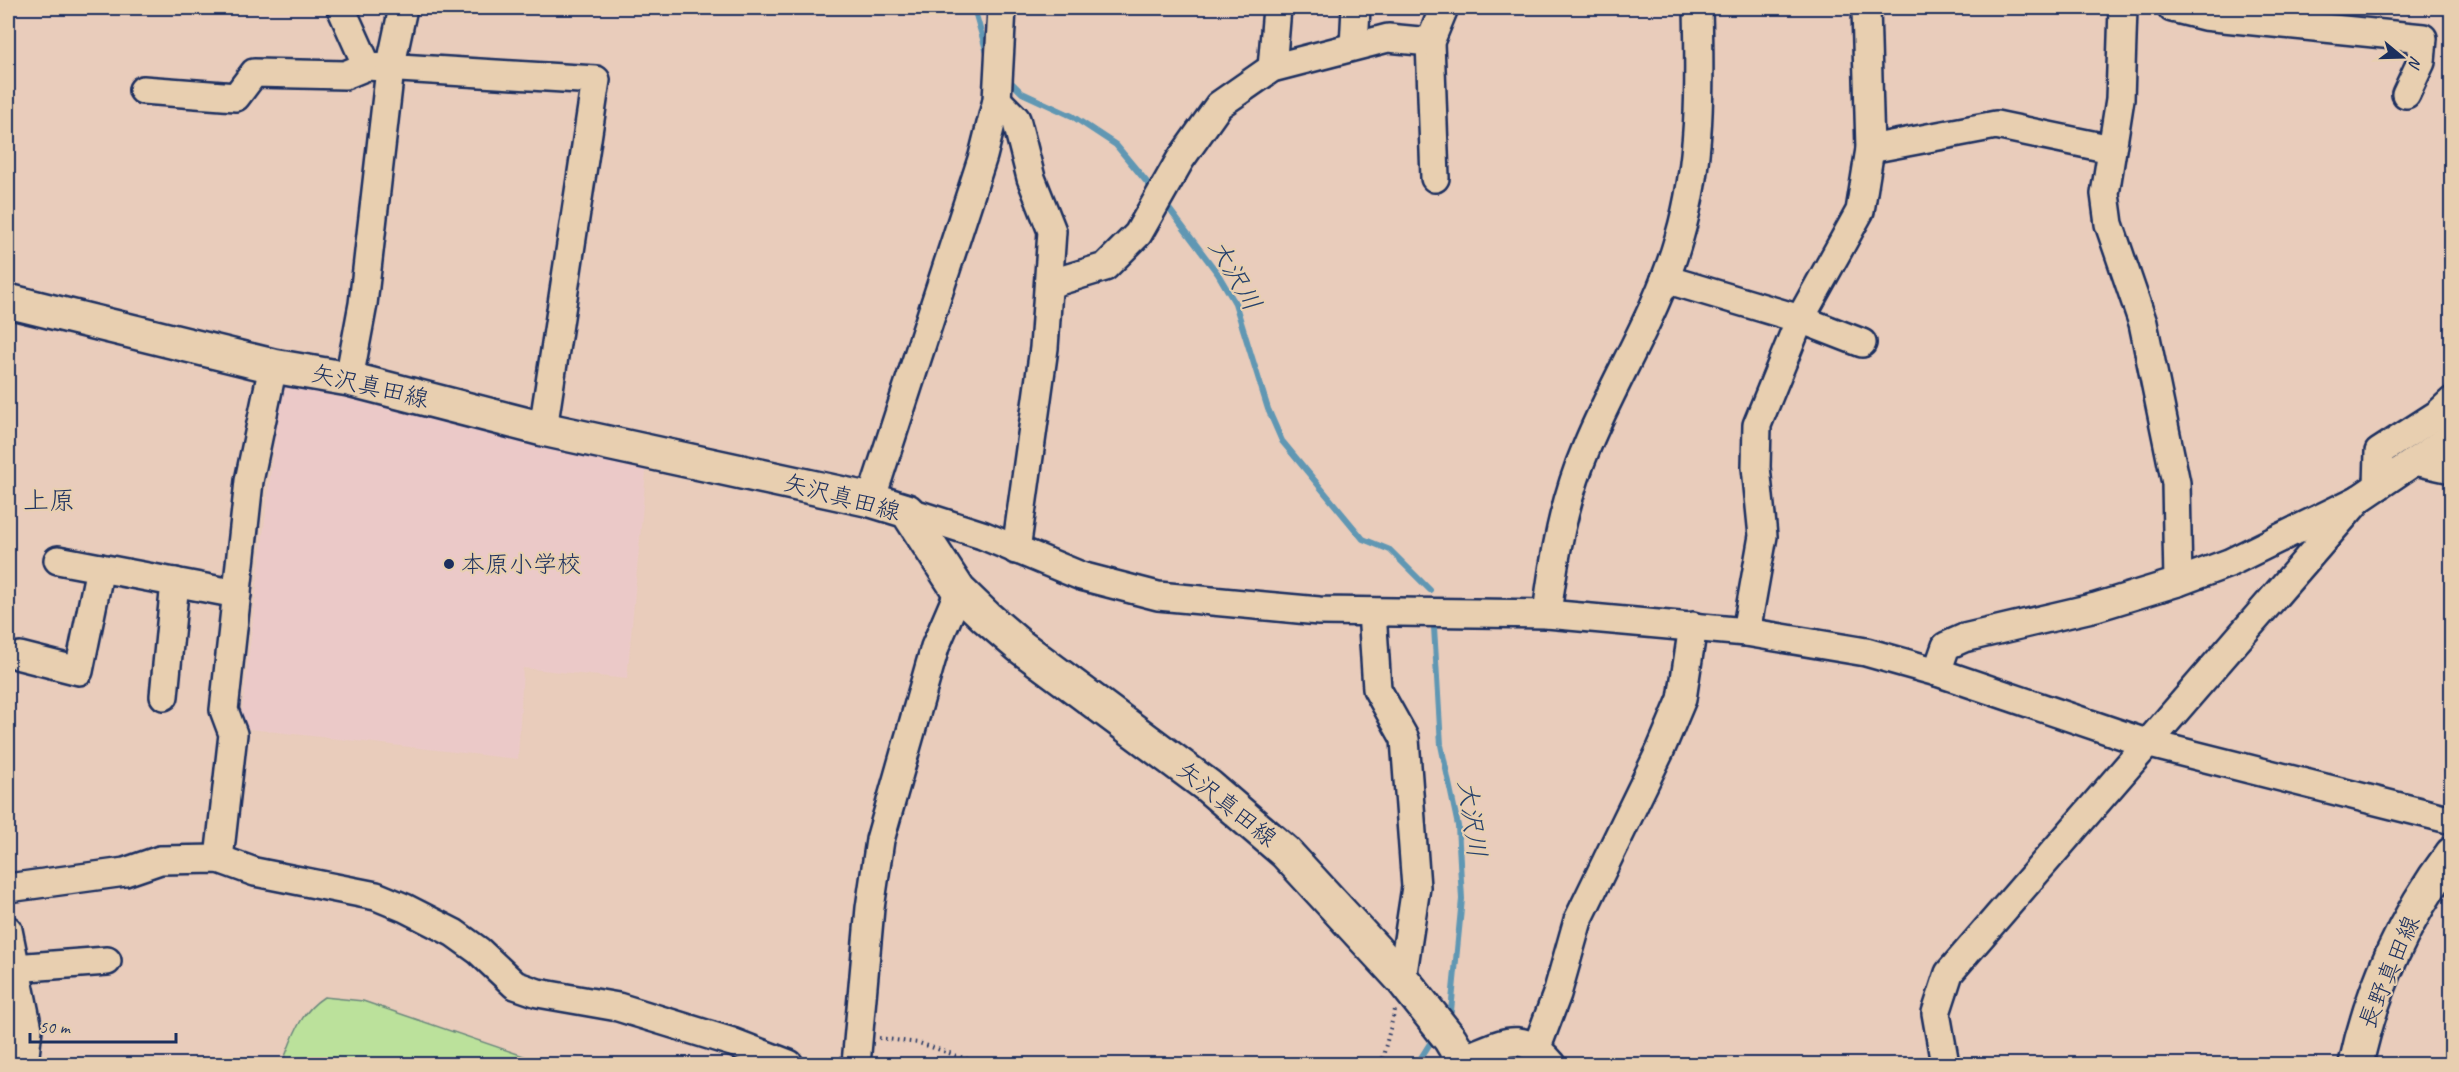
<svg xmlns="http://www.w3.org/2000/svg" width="2459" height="1072" font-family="Caveat,'Klee One',sans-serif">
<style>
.built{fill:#ebc9c8}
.green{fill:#bbe19b;stroke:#6b887c;stroke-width:1.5}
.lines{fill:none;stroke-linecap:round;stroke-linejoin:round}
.stream{stroke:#6097b3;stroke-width:6}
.minor-casing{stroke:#1b2f5e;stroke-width:32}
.major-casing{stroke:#1b2f5e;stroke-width:38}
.path{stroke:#1b2f5e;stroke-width:4;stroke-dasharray:1.5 4.5;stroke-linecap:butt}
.minor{stroke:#e8cfb0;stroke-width:27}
.major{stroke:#e8cfb0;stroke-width:33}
.poi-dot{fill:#1b2f5e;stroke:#e8cfb0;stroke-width:2}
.labels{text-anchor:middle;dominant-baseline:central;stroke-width:4.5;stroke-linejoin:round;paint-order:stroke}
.street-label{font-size:24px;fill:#1b2f5e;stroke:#e8cfb0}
.poi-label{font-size:24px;fill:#1b2f5e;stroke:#e8cfb0;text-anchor:start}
.water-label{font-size:26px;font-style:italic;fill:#26406c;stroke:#e8cfb0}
.neighbourhood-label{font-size:26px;fill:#1b2f5e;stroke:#e8cfb0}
</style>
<rect width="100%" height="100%" fill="#e9ccbb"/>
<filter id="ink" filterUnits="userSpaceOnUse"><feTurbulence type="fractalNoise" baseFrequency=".0167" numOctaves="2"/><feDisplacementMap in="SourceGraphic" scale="12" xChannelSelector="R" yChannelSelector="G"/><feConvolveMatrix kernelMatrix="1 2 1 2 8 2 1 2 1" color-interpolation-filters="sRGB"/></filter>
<g filter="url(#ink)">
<!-- built -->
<polygon class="built" points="281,385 647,461 627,679 523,668 518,759 240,728"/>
<!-- green -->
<path class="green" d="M324,997l39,4 184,63h-265c11,-27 17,-51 42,-67z"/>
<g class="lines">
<!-- stream -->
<g class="stream">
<polyline points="974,8 989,60"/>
<polyline points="1007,78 1022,93 1072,116 1116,145 1155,192"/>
<polyline points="1164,202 1218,274 1235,303 1268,409 1282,441 1363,539 1390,550 1430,590"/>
<polyline points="1434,627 1441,745 1458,826 1462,899 1451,1011 1447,1017"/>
<polyline points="1417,1064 1434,1037"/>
</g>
<!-- minor casing -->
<g class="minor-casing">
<g id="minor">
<polyline points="341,8 367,66 596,80 543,429"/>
<polyline points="2123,8 2120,99 2105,194 2109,224 2143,323 2176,483 2178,582"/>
<polyline points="2172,8 2204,16 2423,38 2421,62 2406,94"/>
<polyline points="1354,46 1356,8"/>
<polyline points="1272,68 1277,8"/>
<polyline points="143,90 236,97 254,73 345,75 367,66"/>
<polyline points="997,100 1016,119 1031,178 1052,231 1044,348 1016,550"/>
<polyline points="1870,149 1996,125 2111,149"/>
<polyline points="1435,178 1430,42 1444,8"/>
<polyline points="1665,279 1800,319 1862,343"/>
<polyline points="1049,284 1105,267 1138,234 1180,160 1219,105 1272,68 1388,38 1430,42"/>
<polyline points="349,379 363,304 390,69 403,8"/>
<polyline points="2415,461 2452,469"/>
<polyline points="2378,486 2379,452 2438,414 2452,401"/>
<polyline points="871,500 983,156 997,100 1002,8"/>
<polyline points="907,511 982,535 1081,576 1158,596 1319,611 1547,614 1746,632 1866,652 1937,672 2146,743 2452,820"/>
<polyline points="58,560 237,594"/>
<polyline points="1372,612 1377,689 1405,739 1416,887 1402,979"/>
<path d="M1547,614c7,-58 17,-114 40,-168 29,-70 71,-134 92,-208 22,-75 21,-153 19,-230"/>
<polyline points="1746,632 1763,536 1756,467 1757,425 1800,319 1860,211 1870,149 1866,8"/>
<polyline points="20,656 79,671 100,568"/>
<polyline points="1937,672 1946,646 1964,638 2096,607 2178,582 2229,563 2359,499 2452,436"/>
<polyline points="164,696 175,582"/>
<polyline points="219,859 233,734 224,710 240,564 249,481 273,366"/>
<polyline points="8,888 125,872 160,860 219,859 255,872 376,896 405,908 454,933 479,951 515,985 538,993 618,1007 732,1042 789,1064"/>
<polyline points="8,930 28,1029 24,1064"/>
<polyline points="14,968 107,961"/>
<polyline points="1537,1047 1557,994 1578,920 1660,751 1682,699 1693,626"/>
<path d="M1463,1059c40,-15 57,-32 89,5"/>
<polyline points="856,1064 870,908 880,840 935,647 959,591"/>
<polyline points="1945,1064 1936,1013 1949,973 2359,499"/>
</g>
</g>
<!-- major casing -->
<g class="major-casing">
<g id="major">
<polyline points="8,301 273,366 349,379 543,429 871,500 907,511 959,591 986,617 1021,647 1208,786 1285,852 1402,979 1450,1039 1465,1064"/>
<path d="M2356,1064c16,-75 49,-148 96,-210"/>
</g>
</g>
<!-- path -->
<g class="path">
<polyline points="879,1038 919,1043 979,1063 1001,1064"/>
<polyline points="1381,1064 1395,1010"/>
</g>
<!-- minor -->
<use href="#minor" class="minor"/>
<!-- major -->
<use href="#major" class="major"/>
</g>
</g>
<!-- markers -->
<circle class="poi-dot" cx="449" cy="564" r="6"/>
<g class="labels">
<!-- street labels -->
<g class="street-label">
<text transform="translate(370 386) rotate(13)">矢沢真田線</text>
<text transform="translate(842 497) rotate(15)">矢沢真田線</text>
<text transform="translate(1227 804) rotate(39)">矢沢真田線</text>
<text transform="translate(2389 972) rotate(-67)">長野真田線</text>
</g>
<!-- poi labels -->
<g class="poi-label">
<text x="461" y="564">本原小学校</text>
</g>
<!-- water labels -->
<g class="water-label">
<text transform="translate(1235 275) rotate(60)">大沢川</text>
<text transform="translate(1472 819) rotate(82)">大沢川</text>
</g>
<!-- neighbourhood labels -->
<g class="neighbourhood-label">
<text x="49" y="500">上原</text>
</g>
</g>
<!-- margin -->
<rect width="2459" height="1072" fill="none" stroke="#e8cfb0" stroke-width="30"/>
<rect x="15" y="15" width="2429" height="1042" fill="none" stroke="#1b2f5e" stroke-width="2" filter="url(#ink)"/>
<!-- north arrow -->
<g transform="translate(2402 57) rotate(109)" stroke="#e8cfb0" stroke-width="4.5" paint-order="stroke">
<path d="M0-4.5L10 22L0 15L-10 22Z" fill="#1b2f5e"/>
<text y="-9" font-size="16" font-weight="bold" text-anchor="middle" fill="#1b2f5e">N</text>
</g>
<!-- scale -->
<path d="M30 1033v9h146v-9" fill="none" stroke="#1b2f5e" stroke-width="3"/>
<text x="39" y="1033" font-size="18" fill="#1b2f5e" stroke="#e8cfb0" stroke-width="4.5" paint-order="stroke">50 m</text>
</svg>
